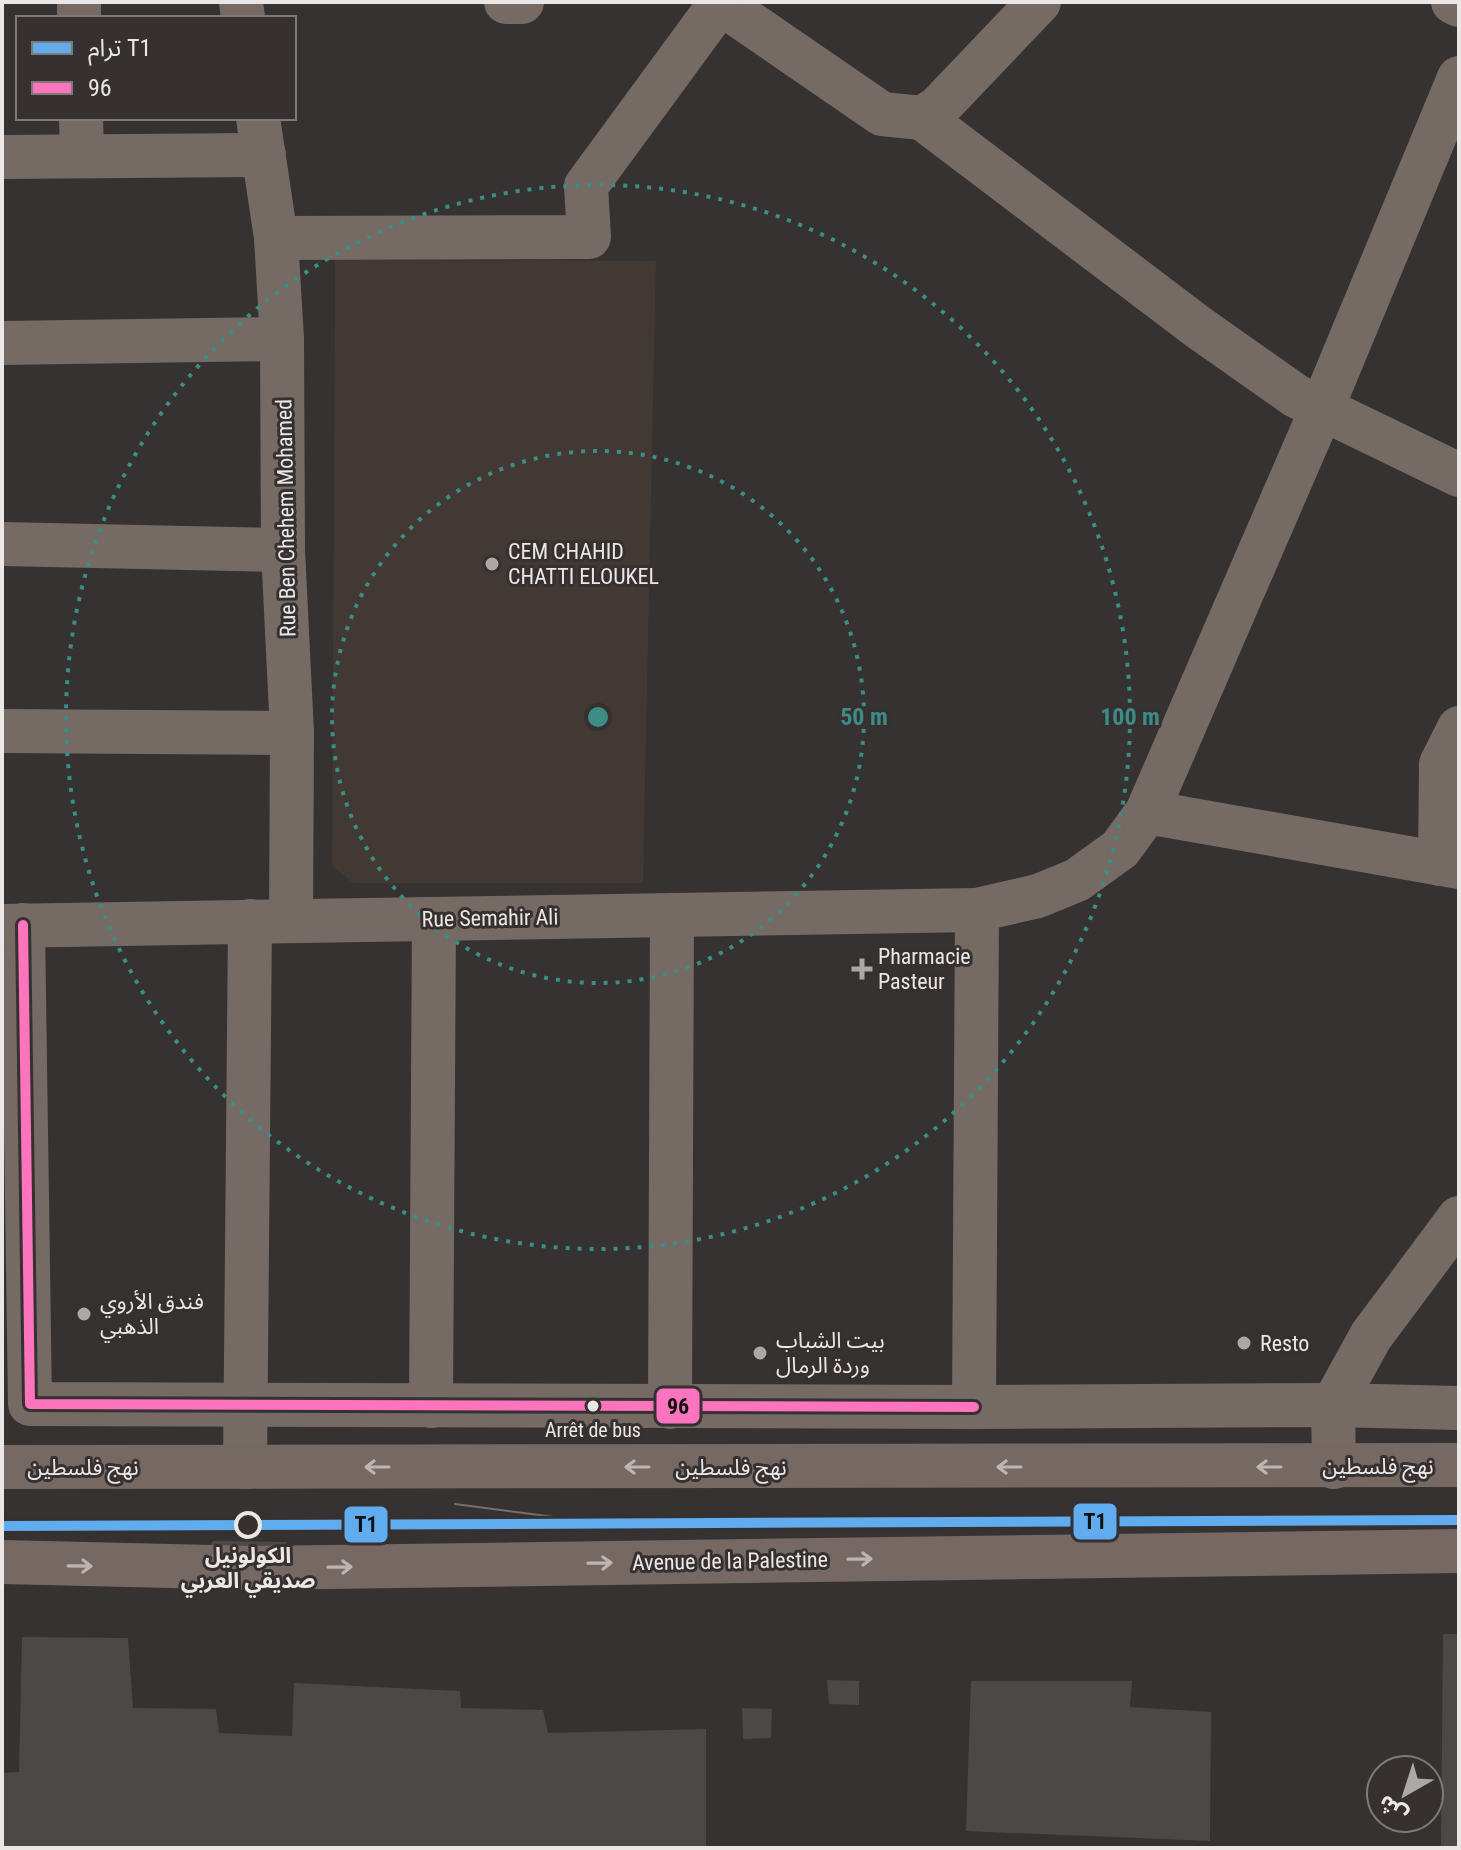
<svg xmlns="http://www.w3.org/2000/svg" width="1461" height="1850" font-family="'Roboto Condensed','Noto Sans Arabic',sans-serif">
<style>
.built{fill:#423834}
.building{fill:#4b4948}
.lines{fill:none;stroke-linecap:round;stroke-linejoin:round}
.minor{stroke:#766a65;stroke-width:44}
.major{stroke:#766964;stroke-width:44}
.tram{stroke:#756e6c;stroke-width:2}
.bus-1-casing{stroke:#363130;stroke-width:16}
.bus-1{stroke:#fc73be;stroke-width:10}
.tram-1-casing{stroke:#363130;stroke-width:16}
.tram-1{stroke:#60acee;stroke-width:10}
.oneway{stroke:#bcb5b2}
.ring{fill:none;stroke:#3b8d86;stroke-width:4;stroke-dasharray:4 8}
.poi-dot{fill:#aba8a7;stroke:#363130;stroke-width:3}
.bus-dot{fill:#eae7e6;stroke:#363130;stroke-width:3}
.stop-dot{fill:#363130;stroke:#eae7e6;stroke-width:4}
.labels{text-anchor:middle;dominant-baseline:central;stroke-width:6;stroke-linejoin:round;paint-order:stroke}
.bus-label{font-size:20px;fill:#eae7e6;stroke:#363130}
.street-label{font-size:22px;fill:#eae7e6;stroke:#363130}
.poi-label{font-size:22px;fill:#eae7e6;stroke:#363130;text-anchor:start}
.stop-label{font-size:22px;font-weight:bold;fill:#eae7e6;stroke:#363130}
.centre{fill:#3b8d86;stroke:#363130;stroke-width:4}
.ring-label{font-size:24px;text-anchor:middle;font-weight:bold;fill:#3b8d86;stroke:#363130;stroke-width:6;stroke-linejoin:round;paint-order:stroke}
.line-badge{stroke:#363130;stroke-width:3}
.pale-badge-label{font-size:22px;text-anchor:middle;font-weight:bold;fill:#111}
</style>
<rect width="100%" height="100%" fill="#353231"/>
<!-- built -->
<polygon class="built" points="335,260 656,261 643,883 353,883 332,866"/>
<!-- building -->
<g class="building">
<polygon points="213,1541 286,1542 288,1548 209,1547"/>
<polygon points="1443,1634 1459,1634 1459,1848 1441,1848"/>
<polygon points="22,1637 128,1638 133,1708 216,1709 219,1733 292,1736 294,1683 460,1691 461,1708 543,1710 548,1733 706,1729 706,1846 2,1848 2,1773 19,1772"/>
<polygon points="827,1680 859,1681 859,1705 829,1704"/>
<polygon points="971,1681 1132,1681 1130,1707 1211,1712 1210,1841 966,1831"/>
<polygon points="742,1708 772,1709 771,1738 743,1739"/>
</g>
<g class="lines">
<!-- minor -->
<g class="minor">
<polyline points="79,2 79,18"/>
<polyline points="241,2 243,18"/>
<polyline points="506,2 522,2"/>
<polyline points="1453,2 1459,5"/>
<polyline points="722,4 882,114 922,118 938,108 1039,2"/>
<polyline points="81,118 82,156"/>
<polyline points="258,118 276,238 282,339 283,550 292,733 291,920"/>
<polyline points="922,118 1198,327 1296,396 1459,475"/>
<polyline points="2,157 264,155"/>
<polyline points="276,238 589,237 586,186 721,2"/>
<polyline points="2,343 282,339"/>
<polyline points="2,544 283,550"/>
<polyline points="2,731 292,733"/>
<polyline points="1147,812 1459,867"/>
<polyline points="1440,864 1441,764 1459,728"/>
<polyline points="23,925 30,1404 974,1407"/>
<polyline points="2,926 977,910"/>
<polyline points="1459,1218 1371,1336 1333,1405 1459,1408"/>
<polyline points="431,1406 434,919"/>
<polyline points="670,1407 672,915"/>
<polyline points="245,1467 250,921"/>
<polyline points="1334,1467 1333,1405 974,1407 977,910 1038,896 1077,880 1120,849 1147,812 1322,408 1459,78"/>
</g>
<!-- major -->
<g class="major">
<polyline points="2,1467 1459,1465"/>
<polyline points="2,1562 254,1568 1459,1551"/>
</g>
<!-- tram -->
<polyline class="tram" points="455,1504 601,1523"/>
<!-- bus-1 casing -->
<g class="bus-1-casing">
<polyline id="bus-1" points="23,925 30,1404 974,1407"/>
</g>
<!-- bus-1 -->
<use href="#bus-1" class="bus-1"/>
<!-- tram-1 casing -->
<g class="tram-1-casing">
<polyline id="tram-1" points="2,1526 1459,1520"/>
</g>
<!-- tram-1 -->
<use href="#tram-1" class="tram-1"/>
</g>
<!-- one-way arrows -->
<defs><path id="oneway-shaft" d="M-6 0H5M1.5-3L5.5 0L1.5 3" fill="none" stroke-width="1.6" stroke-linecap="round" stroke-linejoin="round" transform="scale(2)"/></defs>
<g class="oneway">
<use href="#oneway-shaft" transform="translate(377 1467) rotate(-180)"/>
<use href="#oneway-shaft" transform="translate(637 1467) rotate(-180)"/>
<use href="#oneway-shaft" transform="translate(1009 1467) rotate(-180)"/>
<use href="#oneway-shaft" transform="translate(1269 1467) rotate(180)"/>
<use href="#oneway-shaft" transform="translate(860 1559) rotate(-1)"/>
<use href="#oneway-shaft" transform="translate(600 1563) rotate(-1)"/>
<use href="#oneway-shaft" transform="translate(80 1566) rotate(1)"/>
<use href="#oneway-shaft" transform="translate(340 1567) rotate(-1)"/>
</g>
<!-- distance rings -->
<g class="ring">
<circle cx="598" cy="717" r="266"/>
<circle cx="598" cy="717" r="532"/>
</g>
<!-- markers -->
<g class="poi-dot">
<circle cx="492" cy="564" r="8"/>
<path d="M858 957h8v8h8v8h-8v8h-8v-8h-8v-8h8z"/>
<circle cx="84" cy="1314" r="8"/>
<circle cx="1244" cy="1343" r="8"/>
<circle cx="760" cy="1353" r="8"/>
</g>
<circle class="bus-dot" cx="593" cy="1406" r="7"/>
<circle class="stop-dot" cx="248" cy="1525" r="12"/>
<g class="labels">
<!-- bus labels -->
<g class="bus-label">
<text x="593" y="1430">Arrêt de bus</text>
</g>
<!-- street labels -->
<g class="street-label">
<text transform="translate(286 518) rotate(-91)">Rue Ben Chehem Mohamed</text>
<text transform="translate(490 918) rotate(-1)">Rue Semahir Ali</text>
<text x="1378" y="1466">نهج فلسطين</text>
<text x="83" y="1467">نهج فلسطين</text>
<text x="731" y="1467">نهج فلسطين</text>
<text transform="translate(730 1561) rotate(-1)">Avenue de la Palestine</text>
</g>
<!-- poi labels -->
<g class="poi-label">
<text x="508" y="551">CEM CHAHID<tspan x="508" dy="25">CHATTI ELOUKEL</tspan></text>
<text x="878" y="956">Pharmacie<tspan x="878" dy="25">Pasteur</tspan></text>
<text x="100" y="1301">فندق الأروي<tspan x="100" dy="25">الذهبي</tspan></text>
<text x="776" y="1340">بيت الشباب<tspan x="776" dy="25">وردة الرمال</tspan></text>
<text x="1260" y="1343">Resto</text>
</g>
<!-- stop labels -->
<g class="stop-label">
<text x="248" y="1555">الكولونيل<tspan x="248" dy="25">صديقي العربي</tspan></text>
</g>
</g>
<circle cx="598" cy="717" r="12" class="centre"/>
<g class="ring-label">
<text x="864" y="725">50 m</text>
<text x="1130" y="725">100 m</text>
</g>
<g class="line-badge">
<rect x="655" y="1387" width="46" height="38" rx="8" fill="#fc73be"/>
<rect x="1072" y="1502" width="46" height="39" rx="8" fill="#60acee"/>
<rect x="343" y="1505" width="46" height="39" rx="8" fill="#60acee"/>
</g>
<g class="pale-badge-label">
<text x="678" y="1414">96</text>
<text x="1095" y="1529">T1</text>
<text x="366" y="1532">T1</text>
</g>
<!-- border -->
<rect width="1461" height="1850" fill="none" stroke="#eae7e6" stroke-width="8"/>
<!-- legend -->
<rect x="16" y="16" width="280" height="104" fill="#363130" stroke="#7e7a79" stroke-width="2"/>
<rect x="32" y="42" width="40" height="12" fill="#60acee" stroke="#7e7a79" stroke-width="2"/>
<text x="88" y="56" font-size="24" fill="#eae7e6">ترام T1</text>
<rect x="32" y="82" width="40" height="12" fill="#fc73be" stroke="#7e7a79" stroke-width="2"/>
<text x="88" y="96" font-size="24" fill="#eae7e6">96</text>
<!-- north arrow -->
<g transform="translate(1405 1794) rotate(219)"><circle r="38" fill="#363130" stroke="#7e7a79" stroke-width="2"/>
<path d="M0-6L14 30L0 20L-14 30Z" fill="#aba8a7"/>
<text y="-12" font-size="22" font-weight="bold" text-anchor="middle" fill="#eae7e6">ش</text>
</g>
</svg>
